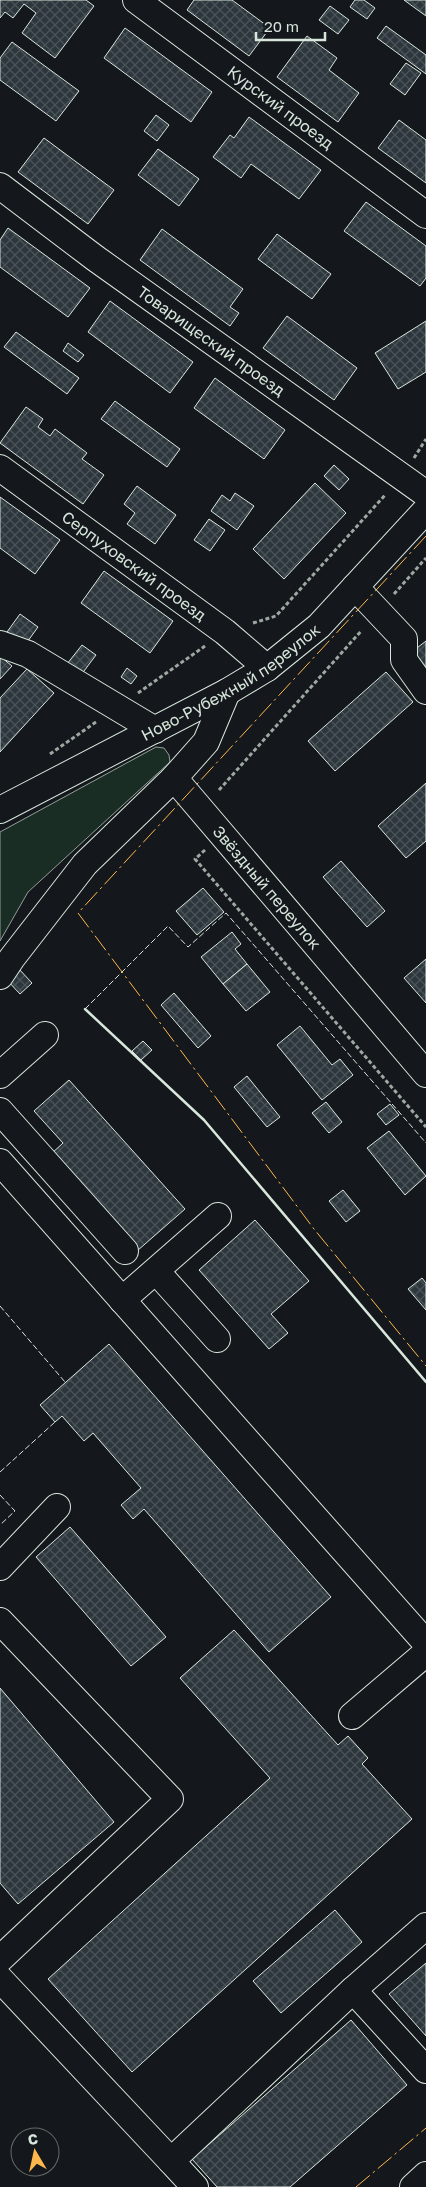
<svg xmlns="http://www.w3.org/2000/svg" width="426" height="2187" font-family="'Golos Text',sans-serif">
<style>
.green{fill:#1a2d24;stroke:#939e99}
.building{fill:url(#building-cross-hatch);stroke:#d8e6dc}
.lines{fill:none;stroke-linecap:round;stroke-linejoin:round}
.minor-casing{stroke:#d8e6dc;stroke-width:28}
.path{stroke:#9da8a2;stroke-width:3;stroke-dasharray:4 2.5;stroke-linecap:butt}
.minor{stroke:#14181c;stroke-width:26}
.fence{stroke:#d8e6dc;stroke-width:1;stroke-dasharray:6 2.5;stroke-linecap:butt}
.wall{stroke:#d8e6dc;stroke-width:2.5}
.power{stroke:#ffb74d;stroke-width:1;stroke-dasharray:18 4 2.5 4;stroke-linecap:butt}
.labels{text-anchor:middle;dominant-baseline:central;stroke-width:4;stroke-linejoin:round;paint-order:stroke}
.street-label{font-size:16px;fill:#d8e6dc;stroke:#14181c}
</style>
<defs>
<pattern id="building-cross-hatch" width="8" height="8" patternUnits="userSpaceOnUse" patternTransform="scale(1.25)"><rect width="8" height="8" fill="#2c363c"/><path d="M0 0l8 8M0 8l8-8" fill="none" stroke="#4a5358"/></pattern>
</defs>
<rect width="100%" height="100%" fill="#14181c"/>
<!-- green -->
<polygon class="green" points="156,747 164,748 169,755 170,762 28,892 0,941 0,832"/>
<!-- building -->
<g class="building">
<polygon points="0,0 86,0 94,6 55,58 22,33 36,13 24,4 13,18 5,12 0,18"/>
<polygon points="194,0 232,0 270,28 249,56 187,10"/>
<polygon points="355,0 364,0 375,8 367,19 350,7"/>
<polygon points="404,0 426,0 426,16"/>
<polygon points="330,6 349,20 338,34 319,20"/>
<polygon points="386,26 426,55 426,74 377,38"/>
<polygon points="125,28 212,92 191,122 104,58"/>
<polygon points="307,36 337,58 329,70 359,93 338,122 277,77"/>
<polygon points="12,42 79,91 56,121 0,80 0,58"/>
<polygon points="406,63 421,73 405,95 390,84"/>
<polygon points="156,115 169,125 157,141 144,131"/>
<polygon points="249,117 321,170 299,199 251,164 241,178 213,157 230,135 234,138"/>
<polygon points="399,120 426,140 426,183 378,148"/>
<polygon points="44,138 114,190 88,224 18,172"/>
<polygon points="158,149 199,179 179,206 138,175"/>
<polygon points="366,202 426,246 426,278 420,286 344,231"/>
<polygon points="8,228 90,288 68,317 0,267 0,240"/>
<polygon points="162,229 243,289 230,307 239,313 230,326 140,260"/>
<polygon points="277,234 331,274 312,299 258,259"/>
<polygon points="110,301 193,362 170,393 88,332"/>
<polygon points="287,316 357,368 334,400 263,348"/>
<polygon points="426,321 426,372 398,389 375,353"/>
<polygon points="16,332 79,378 67,394 4,347"/>
<polygon points="68,343 84,355 78,362 63,351"/>
<polygon points="215,378 285,430 264,459 194,408"/>
<polygon points="115,401 180,449 167,467 101,419"/>
<polygon points="26,407 43,419 38,427 50,436 55,429 87,453 82,459 104,475 83,504 0,443"/>
<polygon points="334,465 349,479 339,490 324,476"/>
<polygon points="315,483 346,513 284,579 253,549"/>
<polygon points="137,486 176,515 155,544 127,524 135,513 124,504"/>
<polygon points="235,493 254,506 237,530 211,511 222,495 230,501"/>
<polygon points="0,497 60,540 35,574 0,548"/>
<polygon points="209,519 225,530 210,551 194,540"/>
<polygon points="104,571 173,621 150,653 81,603"/>
<polygon points="20,614 38,627 25,645 7,632"/>
<polygon points="426,641 426,666 425,667 413,651"/>
<polygon points="82,645 96,655 81,675 67,664"/>
<polygon points="1,657 12,666 0,679 0,659"/>
<polygon points="127,668 137,676 131,684 121,677"/>
<polygon points="27,669 54,693 0,752 0,698"/>
<polygon points="386,672 413,702 335,771 308,741"/>
<polygon points="426,783 426,841 406,858 378,826"/>
<polygon points="341,861 385,911 367,927 323,877"/>
<polygon points="203,888 224,912 197,935 176,911"/>
<polygon points="232,932 241,944 235,949 247,964 223,984 201,957"/>
<polygon points="426,959 426,1003 404,978"/>
<polygon points="247,964 270,992 246,1011 223,984"/>
<polygon points="18,968 32,983 20,994 6,979"/>
<polygon points="174,993 211,1036 198,1048 161,1005"/>
<polygon points="300,1026 332,1065 340,1059 353,1075 322,1100 277,1045"/>
<polygon points="143,1041 152,1050 141,1060 132,1051"/>
<polygon points="247,1076 280,1117 267,1127 234,1087"/>
<polygon points="69,1080 185,1209 137,1251 50,1155 63,1143 34,1111"/>
<polygon points="326,1102 342,1122 329,1133 312,1113"/>
<polygon points="390,1104 399,1115 386,1125 377,1114"/>
<polygon points="389,1131 426,1176 405,1195 367,1148"/>
<polygon points="343,1190 360,1211 346,1222 329,1201"/>
<polygon points="255,1220 309,1281 271,1314 288,1333 269,1349 199,1270"/>
<polygon points="422,1278 426,1283 426,1310 408,1289"/>
<polygon points="109,1344 331,1597 269,1652 144,1509 133,1519 121,1505 141,1488 93,1433 84,1441 62,1416 55,1422 40,1405"/>
<polygon points="70,1527 166,1637 131,1666 36,1557"/>
<polygon points="234,1630 338,1745 348,1736 368,1758 362,1764 412,1819 132,2072 48,1979 270,1778 180,1678"/>
<polygon points="0,1688 114,1822 18,1904 0,1883"/>
<polygon points="335,1910 362,1942 281,2013 253,1981"/>
<polygon points="426,1963 426,2036 389,1994"/>
<polygon points="351,2020 407,2085 290,2187 217,2187 192,2159"/>
</g>
<g class="lines">
<!-- minor casing -->
<g class="minor-casing">
<g id="minor">
<path id="s1" d="M136,0l290,215"/>
<path id="s2" d="M0,186l95,72 331,236"/>
<path id="s3" d="M0,468l225,164 42,36"/>
<polyline points="355,587 404,639 404,660 426,691"/>
<polyline points="0,644 28,654 155,730"/>
<path id="s4" d="M227,692l-21,50 -32,36 252,296"/>
<path id="s5" d="M0,810l227,-118 40,-24 52,-42 107,-116"/>
<polyline points="0,976 12,958 85,864 174,778"/>
<polyline points="0,1075 45,1035"/>
<polyline points="0,1111 125,1251"/>
<polyline points="0,1162 426,1643"/>
<polyline points="156,1271 217,1339"/>
<polyline points="122,1300 218,1216"/>
<polyline points="0,1567 57,1507"/>
<polyline points="0,1621 170,1799 0,1959"/>
<polyline points="352,1716 426,1653"/>
<polyline points="0,1979 171,2161"/>
<polyline points="353,1990 426,2070"/>
<polyline points="195,2187 171,2161 353,1990 426,1926"/>
<polyline points="413,2187 426,2175"/>
</g>
</g>
<!-- path -->
<g class="path">
<polyline points="414,458 426,439"/>
<polyline points="394,594 426,558"/>
<polyline points="253,623 276,616 386,494"/>
<polyline points="138,693 205,646"/>
<polyline points="50,754 96,722"/>
<polyline points="219,790 362,630"/>
<polyline points="205,850 195,859 426,1127"/>
</g>
<!-- minor -->
<use href="#minor" class="minor"/>
<!-- fence -->
<g class="fence">
<polyline points="85,1009 168,926 188,947 226,913 426,1143"/>
<polyline points="0,1306 65,1382"/>
<polyline points="0,1472 55,1422"/>
<polyline points="0,1495 15,1511 0,1525"/>
</g>
<!-- wall -->
<polyline class="wall" points="85,1009 204,1120 426,1382"/>
<!-- power -->
<g class="power">
<polyline points="426,536 78,913 314,1229 426,1366"/>
<polyline points="356,2187 426,2128"/>
</g>
</g>
<g class="labels">
<!-- street labels -->
<g class="street-label">
<text stroke="none"><textPath href="#s1" startOffset="180">Курский проезд</textPath></text>
<text stroke="none"><textPath href="#s2" startOffset="262">Товарищеский проезд</textPath></text>
<text stroke="none"><textPath href="#s3" startOffset="166">Серпуховский проезд</textPath></text>
<text stroke="none"><textPath href="#s5" startOffset="264">Ново-Рубежный переулок</textPath></text>
<text stroke="none"><textPath href="#s4" startOffset="246">Звёздный переулок</textPath></text>
</g>
</g>
<!-- north arrow -->
<g transform="translate(35 2152) rotate(351)"><circle r="24" fill="#14181c" stroke="#626a69"/>
<path d="M0-4L9 19L0 12L-9 19Z" fill="#ffb74d"/>
<text y="-8" font-size="14" font-weight="bold" text-anchor="middle" fill="#d8e6dc">С</text>
</g>
<!-- scale -->
<path d="M256 32v8h69v-8" fill="none" stroke="#d8e6dc" stroke-width="2.5"/>
<text x="264" y="32" font-size="15" fill="#d8e6dc" stroke="#14181c" stroke-width="4" paint-order="stroke">20 m</text>
</svg>
